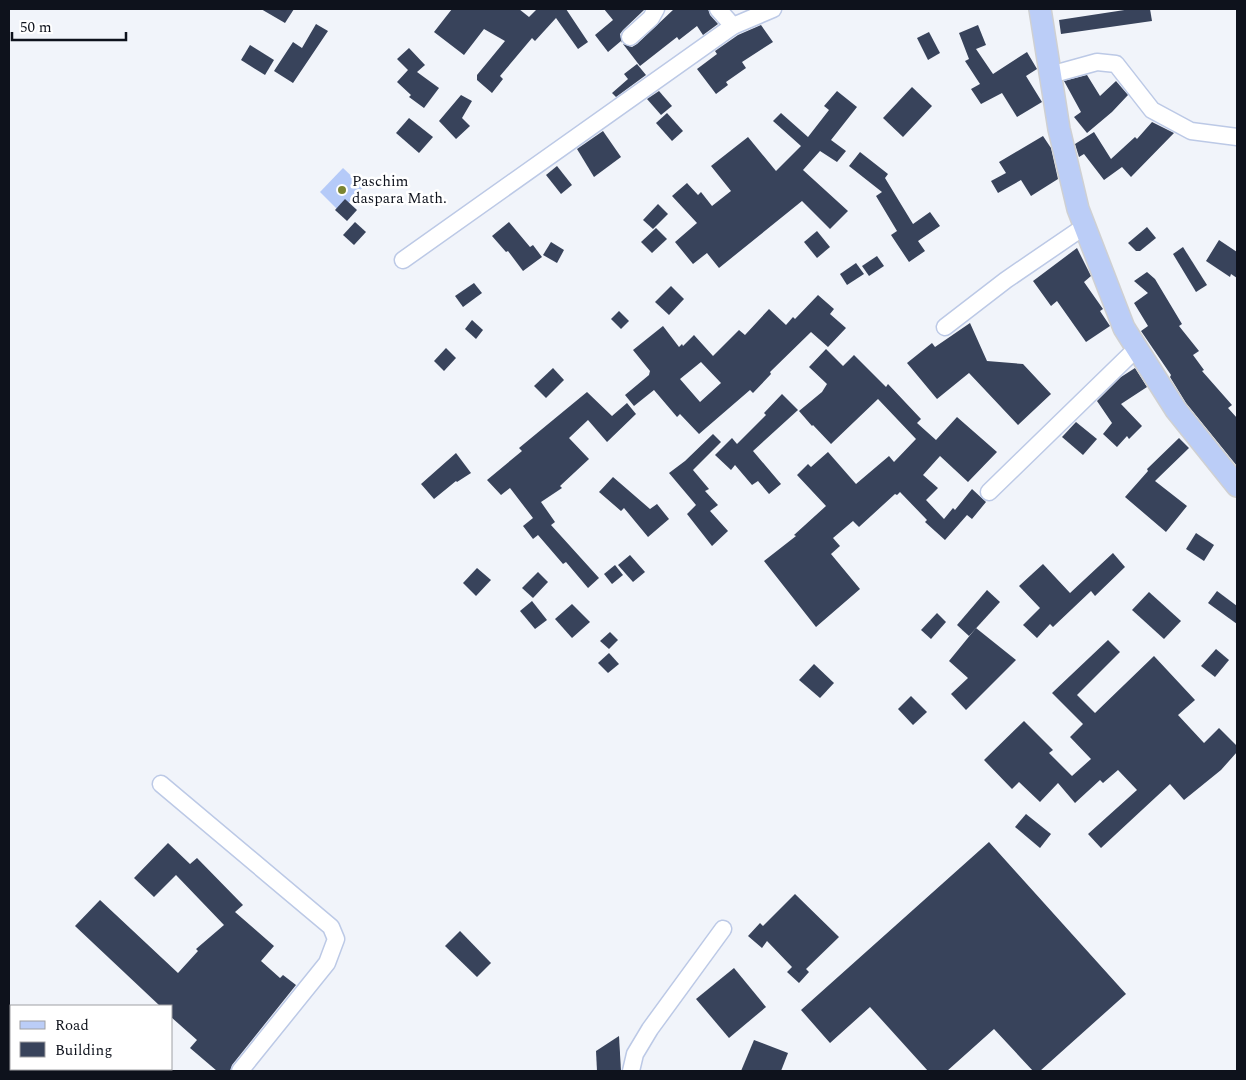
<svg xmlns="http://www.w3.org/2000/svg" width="1246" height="1080" font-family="Spectral,serif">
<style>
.green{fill:#b5caf8}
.building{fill:#38435b;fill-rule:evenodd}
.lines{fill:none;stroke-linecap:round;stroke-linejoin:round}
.minor-casing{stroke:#bcc9e6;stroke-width:19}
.major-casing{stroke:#cfd0d2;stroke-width:24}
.minor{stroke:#fff;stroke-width:16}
.major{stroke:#bbcdf7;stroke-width:21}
.poi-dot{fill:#7b8532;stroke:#fff;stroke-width:2}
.labels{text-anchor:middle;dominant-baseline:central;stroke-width:5;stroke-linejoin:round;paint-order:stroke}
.poi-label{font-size:15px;fill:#0e121c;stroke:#fff;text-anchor:start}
</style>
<rect width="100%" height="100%" fill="#f1f4fa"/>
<!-- green -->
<polygon class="green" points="343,168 363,187 340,212 320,192"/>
<!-- building -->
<g class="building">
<polygon points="261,9 294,9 285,23"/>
<polygon points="452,9 519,9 529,17 537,9 566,9 588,42 578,49 556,18 535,41 532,38 500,76 503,79 492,93 477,80 477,75 505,41 484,29 464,55 434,32"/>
<polygon points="604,9 644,10 623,30 620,34 622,43 621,41 608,52 595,35 613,20"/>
<polygon points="674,9 708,9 710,15 718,24 703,35 697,26 679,40 677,37 640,66 623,44 632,47 637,44"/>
<polygon points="1131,9 1150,9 1152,21 1061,34 1059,20"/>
<polygon points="316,24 328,31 293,83 274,71 293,42 302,48"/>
<polygon points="761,25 773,42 742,62 746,68 726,82 728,85 716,94 697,69 717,54 715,51 738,35"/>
<polygon points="978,25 986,45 976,49 993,74 1027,52 1037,69 1026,76 1042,102 1017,117 1002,93 981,104 971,89 980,84 965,61 969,59 959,33"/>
<polygon points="929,32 940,53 928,60 917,38"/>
<polygon points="250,45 274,60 265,75 241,60"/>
<polygon points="409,48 425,65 417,72 439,88 424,108 409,97 411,95 397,82 408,70 397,59"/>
<polygon points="637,64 646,75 616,97 612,93 628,79 624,74"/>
<polygon points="1087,75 1100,96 1116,81 1128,95 1112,112 1087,133 1074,117 1081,112 1064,81"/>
<polygon points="912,87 932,106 903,137 883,118"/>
<polygon points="659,91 672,106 661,115 647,99"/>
<polygon points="837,91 857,107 831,140 846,151 837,162 820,151 803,170 848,211 830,229 802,201 719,268 707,253 693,264 675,242 697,223 672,196 687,183 698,195 701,192 712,206 731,191 711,166 748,137 776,171 801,146 773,121 781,113 808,137 829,110 824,106"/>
<polygon points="461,95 472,101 462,118 470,126 456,139 439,121"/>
<polygon points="667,113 683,131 672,141 656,123"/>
<polygon points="409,118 433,137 419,153 396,133"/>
<polygon points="1152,122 1174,133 1131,177 1122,167 1104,180 1084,154 1079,157 1075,144 1094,132 1111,159 1135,137 1137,139"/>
<polygon points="603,131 621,157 594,177 577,149"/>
<polygon points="1043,136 1051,148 1058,179 1031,196 1021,180 998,193 991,181 1006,173 999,162"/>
<polygon points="860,152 888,174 885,178 913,224 930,212 940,226 918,241 925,251 909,262 891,235 897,231 876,196 882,192 849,166"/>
<polygon points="557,166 572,185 561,194 546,175"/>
<polygon points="345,199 357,210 347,221 335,210"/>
<polygon points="658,204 668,214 653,229 643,220"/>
<polygon points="355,222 366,232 354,245 343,235"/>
<polygon points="509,222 530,247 533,245 542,257 523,271 508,251 506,252 492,236"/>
<polygon points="1147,227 1156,238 1140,251 1136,251 1128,243"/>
<polygon points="656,228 667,239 652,253 641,242"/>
<polygon points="817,231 830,247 817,258 804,242"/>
<polygon points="1219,240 1237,252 1237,278 1231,274 1230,277 1206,261"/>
<polygon points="551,242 564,250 557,263 543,255"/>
<polygon points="1183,247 1207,285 1196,292 1173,254"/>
<polygon points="1077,248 1091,276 1084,282 1103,309 1100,311 1110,326 1086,342 1057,301 1051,306 1033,281"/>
<polygon points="877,256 884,266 869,276 862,266"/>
<polygon points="856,263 864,274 847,285 840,274"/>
<polygon points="1147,272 1155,279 1182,324 1179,326 1199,351 1193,355 1204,370 1202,371 1232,405 1228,408 1237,418 1237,466 1186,403 1170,377 1171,375 1141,331 1148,326 1134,303 1148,293 1134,281"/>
<polygon points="474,283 482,293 463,307 455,296"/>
<polygon points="671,286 684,299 669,315 655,302"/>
<path d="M818,295l16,14 -4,5 16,14 -18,19 -17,-15 -41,40 1,2 -18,19 -3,-3 -51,44 -19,-20 -3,3 -23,-27 -20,16 -9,-11 24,-20 1,-4 -17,-21 30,-24 16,21 3,-3 1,2 11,-11 19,21 26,-26 6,5 24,-26 17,16 7,-8 2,2zM701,362l20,21 -21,19 -20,-23z"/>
<polygon points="619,311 629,321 621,329 611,319"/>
<polygon points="472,320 483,330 476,339 465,329"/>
<polygon points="970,323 987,361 1023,364 1051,394 1018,425 969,373 937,399 907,363 932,343 935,347"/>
<polygon points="446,348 456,358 444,371 434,361"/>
<polygon points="826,349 843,366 854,355 886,387 888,384 921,419 917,423 936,440 957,417 997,452 968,482 940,456 923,475 938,488 926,500 944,519 953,508 955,510 972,489 986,502 972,519 967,515 945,540 925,522 927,520 900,492 897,495 895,494 859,527 853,521 833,538 840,546 831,554 860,589 816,627 764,561 796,536 794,535 826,506 797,475 808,464 811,467 828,452 856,484 889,456 894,462 916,439 878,399 831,444 813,425 812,426 799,411 822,392 827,384 809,367"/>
<polygon points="553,368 564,380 546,398 534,386"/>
<polygon points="1135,368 1147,387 1121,404 1142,426 1129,439 1127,436 1117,447 1103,434 1112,423 1097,401 1121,377"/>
<polygon points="587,392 612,416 627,403 636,414 607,442 588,420 569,438 589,459 560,486 562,488 541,502 555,522 551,525 599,578 588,588 566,562 563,564 538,535 533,539 523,526 533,518 510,488 501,495 487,480 522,451 519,448"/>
<polygon points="782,394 798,410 753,451 781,484 769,494 758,481 752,485 735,465 731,470 715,455 732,438 737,444 766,415 764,413"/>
<polygon points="1076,422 1097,439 1083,455 1062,437"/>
<polygon points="713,434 721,442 693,470 709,489 705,491 718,505 710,511 728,531 712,546 687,514 696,505 669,473 685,461"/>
<polygon points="1179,438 1189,448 1155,481 1187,506 1166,532 1125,497 1148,471 1147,469"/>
<polygon points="456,453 471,473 457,482 456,481 434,499 421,484"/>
<polygon points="613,477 650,509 657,504 669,519 648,537 624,508 621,511 599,492"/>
<polygon points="1196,533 1214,545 1204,561 1186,549"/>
<polygon points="1113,553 1125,567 1095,596 1091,591 1053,627 1050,624 1037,638 1023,625 1040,608 1019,586 1043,564 1070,593"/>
<polygon points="630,555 645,572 633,582 618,565"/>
<polygon points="615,565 623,575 612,584 604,574"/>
<polygon points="477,568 491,580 476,596 463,583"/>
<polygon points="538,572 548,582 533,598 522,588"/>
<polygon points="987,590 1000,602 969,636 957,625"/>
<polygon points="1217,591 1237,606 1237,624 1208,603"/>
<polygon points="1149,592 1181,621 1164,639 1132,610"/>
<polygon points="532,601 547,620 535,629 520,611"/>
<polygon points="572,604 590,622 572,638 555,619"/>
<polygon points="937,613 946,622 931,639 921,630"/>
<polygon points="976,628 1016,660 966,710 951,694 968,678 949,661"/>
<polygon points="610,632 618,640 609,649 600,641"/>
<polygon points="1108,640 1120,652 1077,695 1095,713 1154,656 1195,700 1178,715 1204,743 1219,728 1237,746 1237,752 1221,770 1184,800 1170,784 1101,848 1088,834 1137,790 1118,770 1103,783 1100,780 1075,803 1058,783 1040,802 1019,782 1012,789 984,760 1024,721 1053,750 1049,753 1072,776 1091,759 1070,737 1083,724 1052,693"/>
<polygon points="1216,649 1229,660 1215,677 1201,666"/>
<polygon points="609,653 619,664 608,673 598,663"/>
<polygon points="814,664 834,683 820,698 799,680"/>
<polygon points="911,696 927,712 913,725 898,709"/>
<polygon points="1026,814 1051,834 1040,848 1015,827"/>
<polygon points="989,842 1126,994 1040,1071 1033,1071 994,1029 947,1071 928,1071 870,1007 830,1043 801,1010"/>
<polygon points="168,843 190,864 197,858 243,905 235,912 274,946 261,961 280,978 283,975 296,985 232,1065 230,1071 217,1071 190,1048 197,1040 171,1017 171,1006 160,1006 75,926 100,900 178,973 198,951 196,949 224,925 176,875 154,897 134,878"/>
<polygon points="795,894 839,937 806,969 809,972 799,983 787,972 792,967 767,941 762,948 748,936 760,923 763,926"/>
<polygon points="460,931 491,963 477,977 445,946"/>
<polygon points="734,968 766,1007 729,1038 696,999"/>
<polygon points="619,1036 621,1071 597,1071 596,1051"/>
<polygon points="754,1040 788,1053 781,1071 741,1071"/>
</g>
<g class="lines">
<!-- minor casing -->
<g class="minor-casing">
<g id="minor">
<polyline points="718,9 733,26"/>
<polyline points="630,37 651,18 656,9"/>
<polyline points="1050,75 1097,62 1116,64 1152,110 1191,131 1237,137"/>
<polyline points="403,260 733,26 773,9"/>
<polyline points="945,327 1006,280 1085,226"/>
<polyline points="989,492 1137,348"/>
<polyline points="161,784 331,927 336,939 327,963 240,1071"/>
<polyline points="631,1071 635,1054 650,1029 723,929"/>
</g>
</g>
<!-- major casing -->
<g class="major-casing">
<polyline id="major" points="1040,9 1059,129 1078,209 1124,328 1176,410 1237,486"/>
</g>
<!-- minor -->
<use href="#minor" class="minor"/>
<!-- major -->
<use href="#major" class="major"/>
</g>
<!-- markers -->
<circle class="poi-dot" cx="342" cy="190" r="5"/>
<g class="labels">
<!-- poi labels -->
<g class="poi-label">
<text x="352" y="181">Paschim<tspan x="352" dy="17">daspara Math.</tspan></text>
</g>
</g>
<!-- border -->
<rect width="1246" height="1080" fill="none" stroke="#0e121c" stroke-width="20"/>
<!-- legend -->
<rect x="10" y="1005" width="162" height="65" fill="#ffffff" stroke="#9fa0a4"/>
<rect x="20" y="1021" width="25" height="8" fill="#bbcdf7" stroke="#9fa0a4"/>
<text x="55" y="1030" font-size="15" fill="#0e121c">Road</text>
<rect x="20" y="1042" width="25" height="15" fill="#38435b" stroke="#9fa0a4"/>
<text x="55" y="1055" font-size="15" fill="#0e121c">Building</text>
<!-- scale -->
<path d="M12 32v8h114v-8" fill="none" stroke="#0e121c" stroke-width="2.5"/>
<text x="20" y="32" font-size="15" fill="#0e121c" stroke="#ffffff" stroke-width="4" paint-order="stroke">50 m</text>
</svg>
